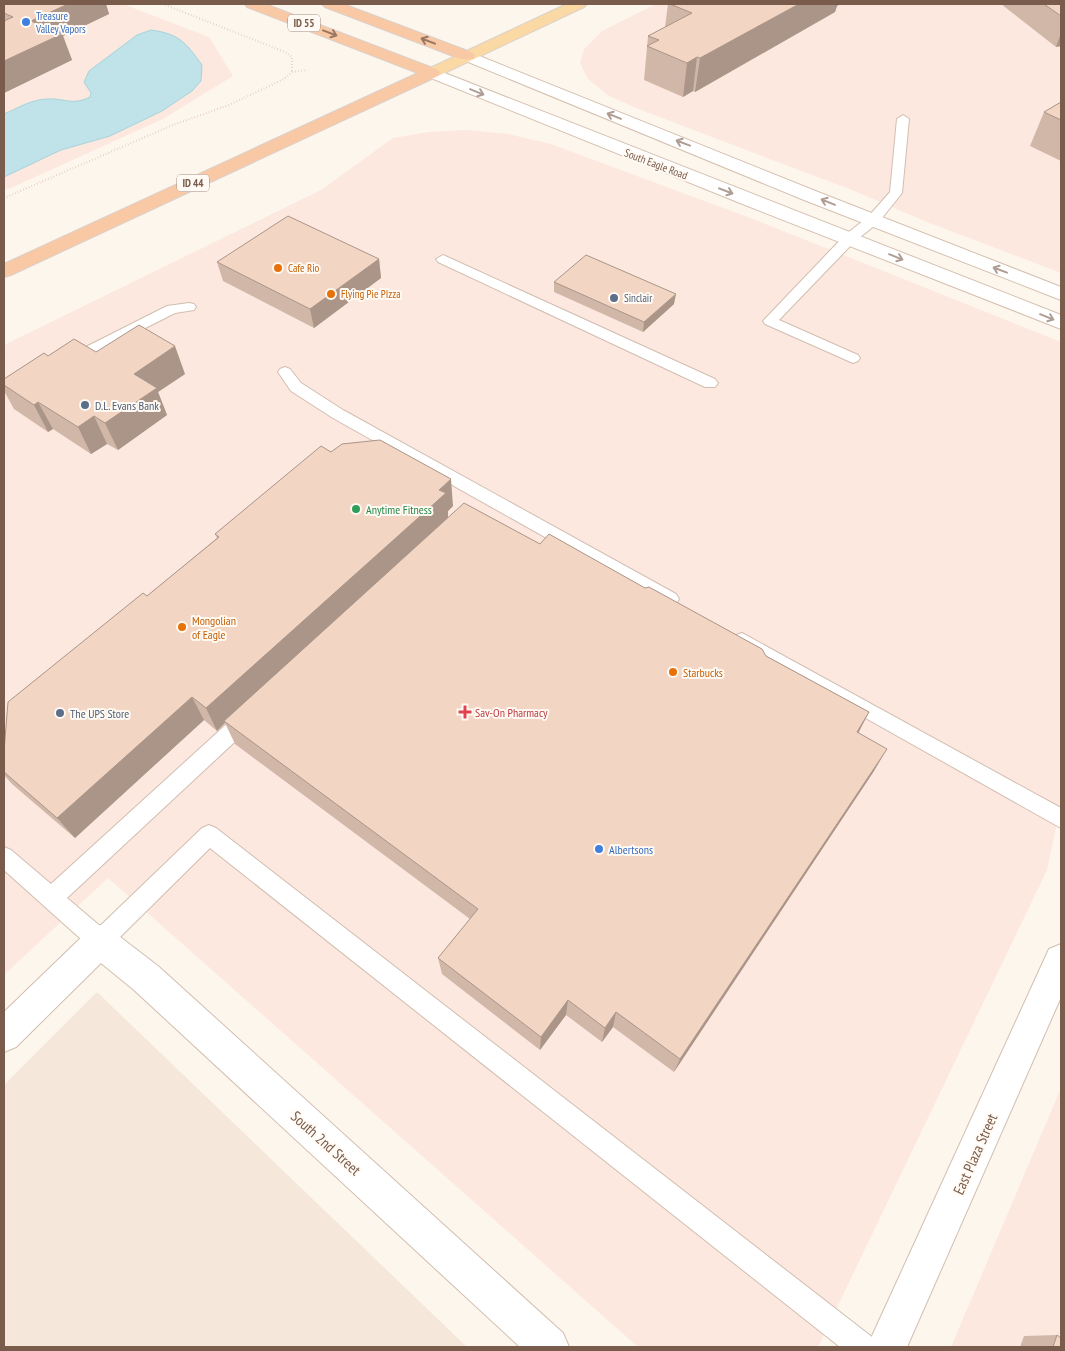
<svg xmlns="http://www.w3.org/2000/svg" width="1065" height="1351" font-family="'PT Sans Narrow',sans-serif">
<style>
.residential{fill:#f5e8da}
.commercial{fill:#fde8e0}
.water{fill:#bfe3e8;stroke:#a5d3da}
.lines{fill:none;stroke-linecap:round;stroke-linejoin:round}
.service-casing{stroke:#d1beb0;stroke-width:2}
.minor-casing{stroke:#d1beb0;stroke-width:2}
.tertiary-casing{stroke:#d1beb0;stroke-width:2}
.secondary-casing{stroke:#d6c0b0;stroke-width:2}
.primary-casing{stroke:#dad1cd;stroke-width:2}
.trunk-casing{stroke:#dad1cd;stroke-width:2}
.path{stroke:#d9b8a5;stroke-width:2;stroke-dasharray:0.5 2.5;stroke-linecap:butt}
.service{fill:#fff;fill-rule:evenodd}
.minor{fill:#fff;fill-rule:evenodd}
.tertiary{fill:#fff;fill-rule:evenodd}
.secondary{fill:#fff;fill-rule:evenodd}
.primary{fill:#fbd9a5;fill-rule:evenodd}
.trunk{fill:#f9c8a4;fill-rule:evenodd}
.wall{fill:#d1b7a8}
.shaded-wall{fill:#aa9588}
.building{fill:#f3d5c3;stroke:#aa9588}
.oneway{stroke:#9a7763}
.oneway2{stroke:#af9d94}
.shop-dot{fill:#3f7fe0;stroke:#fffaf3;stroke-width:2}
.food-dot{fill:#e8710a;stroke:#fffaf3;stroke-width:2}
.service-dot{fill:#5c6f8a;stroke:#fffaf3;stroke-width:2}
.leisure-dot{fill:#2e9e5b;stroke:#fffaf3;stroke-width:2}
.health-dot{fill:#e0444e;stroke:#fffaf3;stroke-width:2}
.labels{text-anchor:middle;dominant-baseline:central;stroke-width:4;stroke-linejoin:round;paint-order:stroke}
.far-shop-label{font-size:11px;fill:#366cbe;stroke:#fffaf3;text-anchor:start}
.shield{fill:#fffaf3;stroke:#a28b7f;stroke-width:1}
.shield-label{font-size:11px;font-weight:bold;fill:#7a5c4d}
.far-street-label{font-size:11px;fill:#7a5c4d;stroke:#fffaf3}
.far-food-label{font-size:11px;fill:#c56008;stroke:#fffaf3;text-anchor:start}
.far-service-label{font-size:11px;fill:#4e5e75;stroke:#fffaf3;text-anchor:start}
.service-label{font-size:12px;fill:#4e5e75;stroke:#fffaf3;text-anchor:start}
.leisure-label{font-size:12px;fill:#27864d;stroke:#fffaf3;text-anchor:start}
.food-label{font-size:12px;fill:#c56008;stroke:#fffaf3;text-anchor:start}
.health-label{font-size:12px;fill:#be3a42;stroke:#fffaf3;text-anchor:start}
.shop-label{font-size:12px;fill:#366cbe;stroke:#fffaf3;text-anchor:start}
.near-street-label{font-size:15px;fill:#7a5c4d;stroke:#fffaf3}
</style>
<rect width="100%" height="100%" fill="#fdf6ec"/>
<!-- residential -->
<polygon class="residential" points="97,992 467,1347 4,1347 4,1085"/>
<!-- commercial -->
<g class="commercial">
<polygon points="4,4 123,4 209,37 233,76 163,119 11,188 4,189"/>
<polygon points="656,4 1061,4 1061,273 927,222 852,190 641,110 609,96 588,79 580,63 584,49 602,31"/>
<polygon points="467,130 508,134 551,144 761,222 1061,342 1061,805 1047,870 818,1347 638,1347 108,878 4,975 4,345 321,190 393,138 429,132"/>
<polygon points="1061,1088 1061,1347 951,1347"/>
</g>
<!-- water -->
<path class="water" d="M151,30c29,4 35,13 51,35l-1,16 -9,10 -30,20 -52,25 -49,14 -57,27v-63c14,-6 28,-15 44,-15 17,-1 24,7 42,-2l1,-4 -7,-11 5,-11 48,-36z"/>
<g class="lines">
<!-- service casing -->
<g class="service-casing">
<g id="service">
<polygon points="903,115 909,119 902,193 878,223 855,241 779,320 858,355 860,358 858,361 853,363 765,324 763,321 845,235 868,217 890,192 897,119"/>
<polygon points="443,255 715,379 718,383 715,387 705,387 438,262 436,259"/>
<polygon points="189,303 194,304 196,307 194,310 175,313 74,364 64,364 62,361 64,358 167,306"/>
<polygon points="285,367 290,369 301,383 343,410 676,594 679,599 676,604 670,606 664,604 333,418 291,391 278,372 280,369"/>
<polygon points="742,633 1061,808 1061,828 736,645 733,640 736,635"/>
<polygon points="248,709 255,711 258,717 255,723 67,898 100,926 202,828 209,825 216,828 872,1337 876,1347 840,1347 210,848 108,949 100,952 92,949 4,870 4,847 11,850 51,884 241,711"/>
</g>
</g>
<!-- minor casing -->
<g class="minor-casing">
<polygon id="minor" points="100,925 111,930 158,966 563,1333 569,1347 520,1347 134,990 101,963 16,1047 4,1052 4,1012 89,930"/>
</g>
<!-- tertiary casing -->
<g class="tertiary-casing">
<polygon id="tertiary" points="1061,944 1061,997 907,1347 867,1347 1049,949"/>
</g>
<!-- secondary casing -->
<g class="secondary-casing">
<g id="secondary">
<polygon points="467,51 818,192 1061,287 1061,300 804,200 461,59 459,56 461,53"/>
<polygon points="432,68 1061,315 1061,329 740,203 426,76 424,73 426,70"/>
</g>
</g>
<!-- primary casing -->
<g class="primary-casing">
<polygon id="primary" points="567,4 587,4 584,7 438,76 426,76 424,73 426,70"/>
</g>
<!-- trunk casing -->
<g class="trunk-casing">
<g id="trunk">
<polygon points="245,4 265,4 438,70 440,73 438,76 11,275 4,277 4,264 418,73 247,7"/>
<polygon points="322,4 343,4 473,53 475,56 473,59 461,59 325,7"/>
</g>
</g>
<!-- path -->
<g class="path">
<polyline points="163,4 285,52 292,57 292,72"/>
<polyline points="432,4 432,7"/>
<polyline points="4,198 173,125 229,105 284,79 292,72 307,70"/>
</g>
<!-- service -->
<use href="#service" class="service"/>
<!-- minor -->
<use href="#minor" class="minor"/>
<!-- tertiary -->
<use href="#tertiary" class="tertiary"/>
<!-- secondary -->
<use href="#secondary" class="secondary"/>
<!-- primary -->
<use href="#primary" class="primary"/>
<!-- trunk -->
<use href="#trunk" class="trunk"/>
</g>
<!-- wall -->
<g class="wall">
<polygon points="4,4 106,4 109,14 63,36 72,60 4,93"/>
<polygon points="668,4 840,4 837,6 835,12 695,92 693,91 683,97 644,80 648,36 665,27"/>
<polygon points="1001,4 1061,4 1061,46 1056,47"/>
<polygon points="1061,102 1061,161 1030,146 1044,112"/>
<polygon points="379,259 381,278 314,328 223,281 217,262"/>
<polygon points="554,282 674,304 643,332 554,292"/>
<polygon points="96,352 185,374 158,392 167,415 118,450 107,444 91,454 53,429 48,432 14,409 4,391 4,379 48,356"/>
<polygon points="331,452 453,506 448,511 448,517 540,544 766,656 869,712 859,732 874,771 674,1072 613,1027 602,1042 566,1015 540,1050 442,974 438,958 470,919 235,744 225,723 217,731 204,720 75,838 12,784 4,775 4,751 147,596 217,538 215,534"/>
<polygon points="1057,1335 1061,1347 1020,1347 1024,1336"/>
</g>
<!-- shaded-wall -->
<g class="shaded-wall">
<polygon points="68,4 106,4 109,14 63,36 72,60 4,93 4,61 31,21"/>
<polygon points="799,4 840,4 837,6 835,12 695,92 700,58"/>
<polygon points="1061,33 1061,46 1056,47"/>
<polygon points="697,57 693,91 683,97 687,63"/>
<polygon points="379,259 381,278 314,328 310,309"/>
<polygon points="676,294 674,304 643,332 644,322"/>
<polygon points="175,346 185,374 158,392 167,415 118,450 105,423 134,374"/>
<polygon points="38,402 53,429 48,432 34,405"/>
<polygon points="94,416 107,444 91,454 78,427"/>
<polygon points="451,479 453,506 448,511 448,520 224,721 225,723 217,731 206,708"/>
<polygon points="192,697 204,720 75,838 57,818"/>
<polygon points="869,712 857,735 857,732"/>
<polygon points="887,749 874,771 674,1072 680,1059"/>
<polygon points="568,1000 566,1015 540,1050 541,1037"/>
<polygon points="616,1012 613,1027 602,1042 605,1028"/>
</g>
<!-- building -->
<g class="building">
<polygon points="4,4 68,4 31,21 62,34 4,61 4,21 13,17 4,13"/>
<polygon points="670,4 799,4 700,58 697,57 687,63 647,46 659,40 648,36 692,13"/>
<polygon points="1044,4 1061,4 1061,16"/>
<polygon points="1061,102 1061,120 1044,112"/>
<polygon points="288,216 379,259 310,309 217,262"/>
<polygon points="586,255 676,294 644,322 554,282"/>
<polygon points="139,325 175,346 134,374 157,388 105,423 94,416 78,427 38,402 34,405 4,385 4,379 44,353 48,356 74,339 96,352"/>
<polygon points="380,440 451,479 439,490 446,493 206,708 192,697 57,818 4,772 4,751 8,702 143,593 147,596 219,537 215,534 321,446 331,452 342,444"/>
<polygon points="464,503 540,544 549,534 645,588 649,587 762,649 766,656 869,712 857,732 887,749 680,1059 616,1012 605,1028 568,1000 541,1037 438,958 478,909 224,721"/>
<polygon points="1057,1335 1061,1338 1061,1347 1053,1347"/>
</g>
<!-- one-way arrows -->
<defs><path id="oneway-shaft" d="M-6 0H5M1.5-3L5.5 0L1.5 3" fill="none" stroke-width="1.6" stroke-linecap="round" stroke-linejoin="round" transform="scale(1.25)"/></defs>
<g class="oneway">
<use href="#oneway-shaft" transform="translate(330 33) rotate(21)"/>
<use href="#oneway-shaft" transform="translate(428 41) rotate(-159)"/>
</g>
<g class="oneway2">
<use href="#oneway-shaft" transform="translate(477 92) rotate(22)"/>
<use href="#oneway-shaft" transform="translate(614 116) rotate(-158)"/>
<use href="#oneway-shaft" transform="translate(683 143) rotate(-159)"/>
<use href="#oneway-shaft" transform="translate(726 191) rotate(21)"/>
<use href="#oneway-shaft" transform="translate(828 202) rotate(-158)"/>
<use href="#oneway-shaft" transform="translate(896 257) rotate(22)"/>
<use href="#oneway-shaft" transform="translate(1000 270) rotate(-159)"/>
<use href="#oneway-shaft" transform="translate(1047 317) rotate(22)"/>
</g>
<!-- markers -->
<g class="shop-dot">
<circle cx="26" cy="22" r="5"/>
<circle cx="599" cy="849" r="5"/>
</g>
<g class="food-dot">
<circle cx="278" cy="268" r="5"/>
<circle cx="331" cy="294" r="5"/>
<circle cx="182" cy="627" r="5"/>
<circle cx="673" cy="672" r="5"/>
</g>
<g class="service-dot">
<circle cx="614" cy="298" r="5"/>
<circle cx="85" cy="405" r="5"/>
<circle cx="60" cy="713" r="5"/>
</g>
<circle class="leisure-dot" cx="356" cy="509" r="5"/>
<path class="health-dot" d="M462.5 704.5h5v5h5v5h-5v5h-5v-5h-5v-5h5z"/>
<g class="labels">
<!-- far-shop labels -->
<g class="far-shop-label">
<text x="36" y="16">Treasure<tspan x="36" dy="13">Valley Vapors</tspan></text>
</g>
<!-- shield labels -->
<g class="shield">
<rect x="288" y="14.5" width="32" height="17" rx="4"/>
<rect x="177" y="174.5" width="32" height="17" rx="4"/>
</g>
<g class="shield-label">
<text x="304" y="23">ID 55</text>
<text x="193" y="183">ID 44</text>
</g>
<!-- far-street labels -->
<g class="far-street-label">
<text transform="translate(656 164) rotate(21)">South Eagle Road</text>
</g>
<!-- far-food labels -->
<g class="far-food-label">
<text x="288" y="268">Cafe Rio</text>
<text x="341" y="294">Flying Pie PIzza</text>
</g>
<!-- far-service labels -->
<g class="far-service-label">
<text x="624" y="298">Sinclair</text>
</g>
<!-- service labels -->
<g class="service-label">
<text x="95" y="405">D.L. Evans Bank</text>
<text x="70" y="713">The UPS Store</text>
</g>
<!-- leisure labels -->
<g class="leisure-label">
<text x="366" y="509">Anytime Fitness</text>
</g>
<!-- food labels -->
<g class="food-label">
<text x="192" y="620">Mongolian<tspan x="192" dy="14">of Eagle</tspan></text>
<text x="683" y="672">Starbucks</text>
</g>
<!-- health labels -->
<g class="health-label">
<text x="475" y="712">Sav-On Pharmacy</text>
</g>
<!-- shop labels -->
<g class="shop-label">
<text x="609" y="849">Albertsons</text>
</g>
<!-- near-street labels -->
<g class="near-street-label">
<text transform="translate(326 1143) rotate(42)">South 2nd Street</text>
<text transform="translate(975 1154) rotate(-66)">East Plaza Street</text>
</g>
</g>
<!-- border -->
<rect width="1065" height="1351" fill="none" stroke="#7a5c4d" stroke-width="10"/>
</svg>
